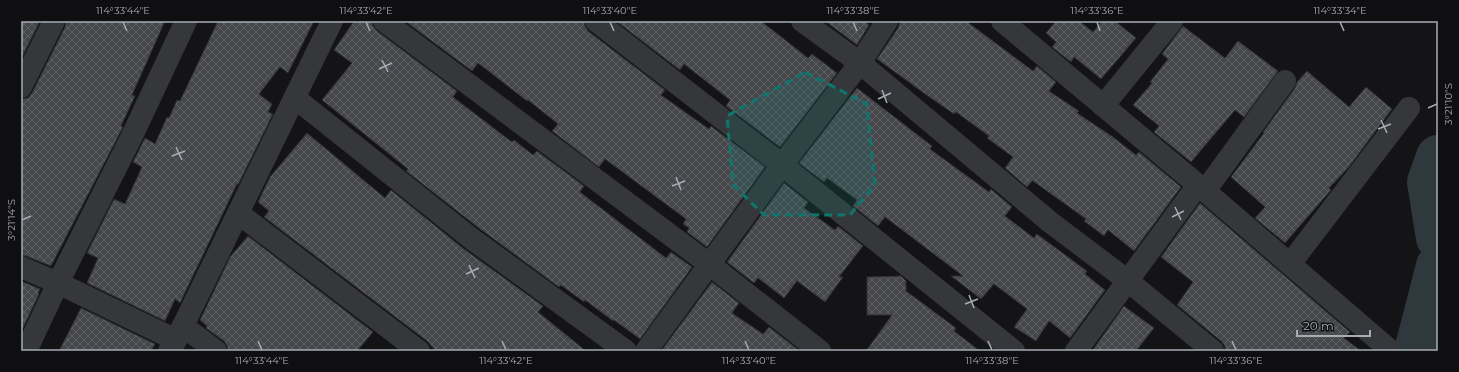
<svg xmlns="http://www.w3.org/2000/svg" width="1459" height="372" font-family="Montserrat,sans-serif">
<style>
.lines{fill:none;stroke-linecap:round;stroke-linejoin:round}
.river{stroke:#2f383d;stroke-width:44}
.building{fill:url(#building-cross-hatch);stroke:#2e2f32}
.minor{stroke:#36373a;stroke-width:22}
.marked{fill:#0f766e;fill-opacity:0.2;stroke:#0f766e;stroke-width:3;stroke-dasharray:8 5;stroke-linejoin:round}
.ticks{fill:none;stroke:#a7acb5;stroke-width:1.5}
.neatline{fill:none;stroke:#a7acb5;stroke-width:1.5}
.ticks-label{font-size:10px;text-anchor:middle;fill:#a7acb5}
</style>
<defs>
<pattern id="building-cross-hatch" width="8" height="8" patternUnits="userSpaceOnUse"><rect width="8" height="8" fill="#46474b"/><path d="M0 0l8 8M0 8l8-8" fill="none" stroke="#5e5f63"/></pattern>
</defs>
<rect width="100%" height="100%" fill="#141416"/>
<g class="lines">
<!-- river -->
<g class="river">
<polyline points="1438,157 1429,182 1438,238"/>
<polyline points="1416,351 1438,266"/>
</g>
</g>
<!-- building -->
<g class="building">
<polygon points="21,21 40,21 21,59"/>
<polygon points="66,21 165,21 132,95 135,96 121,126 123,127 51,266 26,256 21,255 21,99 28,98 32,93 65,27"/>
<polygon points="218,21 314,21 288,73 280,67 259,94 272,104 268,112 273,114 238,185 237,184 180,303 175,299 165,321 87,283 98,258 87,253 114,199 125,204 142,167 133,162 145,138 155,144 167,117 169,118 177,100 180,101"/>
<polygon points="354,21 372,21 373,26 377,31 457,91 453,97 512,142 514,140 533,155 537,151 584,186 580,192 666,258 671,252 692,267 640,339 614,320 613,321 585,300 584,302 561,285 559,287 480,229 406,171 408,169 322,100 352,63 334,50"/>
<polygon points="405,21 584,21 585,26 588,31 665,90 661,95 709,129 711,126 765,167 707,247 687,232 689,228 683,224 686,219 605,159 599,167 552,131 558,124 528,100 527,101 478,63 472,71"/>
<polygon points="616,21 761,21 808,58 812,54 837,73 780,147 726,106 730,100 684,64 680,70"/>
<polygon points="825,21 865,21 869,25 857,45"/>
<polygon points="900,21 966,21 1033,71 1037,66 1056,82 1049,91 1079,111 1077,113 1113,137 1136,155 1139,152 1181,187 1134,251 1108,230 1104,236 1084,221 1086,219 1033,181 1032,181 1027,187 1005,168 1013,157 987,138 989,136 956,112 954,114 928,96 877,59 898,28"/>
<polygon points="1056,21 1079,21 1093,32 1102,21 1115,21 1136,38 1101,79 1074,57 1071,62 1052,47 1056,42 1046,33"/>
<polygon points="1183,26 1225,58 1238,41 1278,71 1244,117 1235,110 1191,162 1154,132 1159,126 1133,105 1152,83 1150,82 1168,59 1162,54"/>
<polygon points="1307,71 1349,107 1366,87 1392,109 1348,168 1329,188 1331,190 1285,243 1255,218 1265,207 1231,177 1264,133 1263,132 1295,88 1297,82"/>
<polygon points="857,88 932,146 930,149 989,192 991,189 1012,207 1005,216 1034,238 1037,234 1064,254 1087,271 1085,274 1105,290 1070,338 1049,321 1036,341 1014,327 1027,309 994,284 981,299 951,276 963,276 885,217 878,226 853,206 857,200 827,178 824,182 799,163"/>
<polygon points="307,133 385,198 391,190 464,249 543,306 538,312 586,351 436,351 427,341 264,217 269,211 258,202 270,177"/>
<polygon points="784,183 808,202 804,208 835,230 838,226 863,246 839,277 843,277 825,302 797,281 784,298 758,278 754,283 727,262"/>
<polygon points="1200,203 1350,332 1344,338 1361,351 1225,351 1225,346 1221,341 1177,305 1193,282 1161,257"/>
<polygon points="248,236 373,332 357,351 228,351 227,346 224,341 206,328 207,326 200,320 230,257"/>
<polygon points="901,276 906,281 906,291 956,328 954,331 980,351 866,351 892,315 867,315 867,277"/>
<polygon points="21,281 40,289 38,293 39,294 21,332"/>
<polygon points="712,282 739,303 732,313 763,334 769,327 800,351 661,351"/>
<polygon points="1124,306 1154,328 1136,351 1092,351"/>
<polygon points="81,308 155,344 151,351 59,351"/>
</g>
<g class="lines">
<!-- minor -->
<g class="minor">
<polyline points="384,21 709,264 820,351"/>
<polyline points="596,21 782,165 1014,351"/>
<polyline points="802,21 860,63 1050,222 1128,281 1213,351"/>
<polyline points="1002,21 1198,185 1391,351"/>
<polyline points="21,87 54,21"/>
<polyline points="295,98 472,239 626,351"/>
<polyline points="1103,106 1172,21"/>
<polyline points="1205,191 1285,81"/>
<polyline points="238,213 419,351"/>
<polyline points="1290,264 1409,108"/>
<polyline points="21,267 58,283 132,136 186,21"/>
<polyline points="183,326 216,351"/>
<polyline points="176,340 332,21"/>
<polyline points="26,351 58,283 176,340 169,351"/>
<polyline points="646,351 782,165 860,63 887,21"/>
<polyline points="1076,351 1198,185"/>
</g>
</g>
<!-- marked area -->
<path class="marked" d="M805,72l62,32 8,81 -25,30h-86l-31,-30 -6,-69z"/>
<!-- ticks -->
<path class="ticks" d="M123,22l4,9M366,22l4,9M610,22l4,9M853,22l4,9M1097,22l3,9M1340,22l4,9M382,60l6,12M379,69l13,-6M882,90l5,13M878,99l13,-6M1428,108l9,-4M1381,120l6,13M1378,129l13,-5M176,147l6,13M172,156l13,-5M676,177l5,13M672,186l13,-5M1175,207l6,13M1172,217l12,-6M22,220l9,-4M469,265l6,13M466,274l13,-6M969,295l5,13M965,304l13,-5M258,341l4,9M502,341l4,9M745,341l4,9M988,341l4,9M1232,341l4,9"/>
<!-- border -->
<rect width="1459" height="372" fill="none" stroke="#0f0f11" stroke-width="44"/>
<!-- scale -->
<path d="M1297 330v6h73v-6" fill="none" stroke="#a7acb5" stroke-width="2"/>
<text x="1303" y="330" font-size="12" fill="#a7acb5" stroke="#0f0f11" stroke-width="3" paint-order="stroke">20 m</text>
<rect x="22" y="22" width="1415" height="328" class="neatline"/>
<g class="ticks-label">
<text x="123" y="14">114°33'44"E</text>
<text x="366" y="14">114°33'42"E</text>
<text x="610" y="14">114°33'40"E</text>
<text x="853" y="14">114°33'38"E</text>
<text x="1097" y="14">114°33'36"E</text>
<text x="1340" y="14">114°33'34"E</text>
<text transform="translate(1448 104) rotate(-90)" y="4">3°21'10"S</text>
<text transform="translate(11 220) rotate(-90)" y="4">3°21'14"S</text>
<text x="262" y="364">114°33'44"E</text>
<text x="506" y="364">114°33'42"E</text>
<text x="749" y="364">114°33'40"E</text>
<text x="992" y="364">114°33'38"E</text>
<text x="1236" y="364">114°33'36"E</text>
</g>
</svg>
